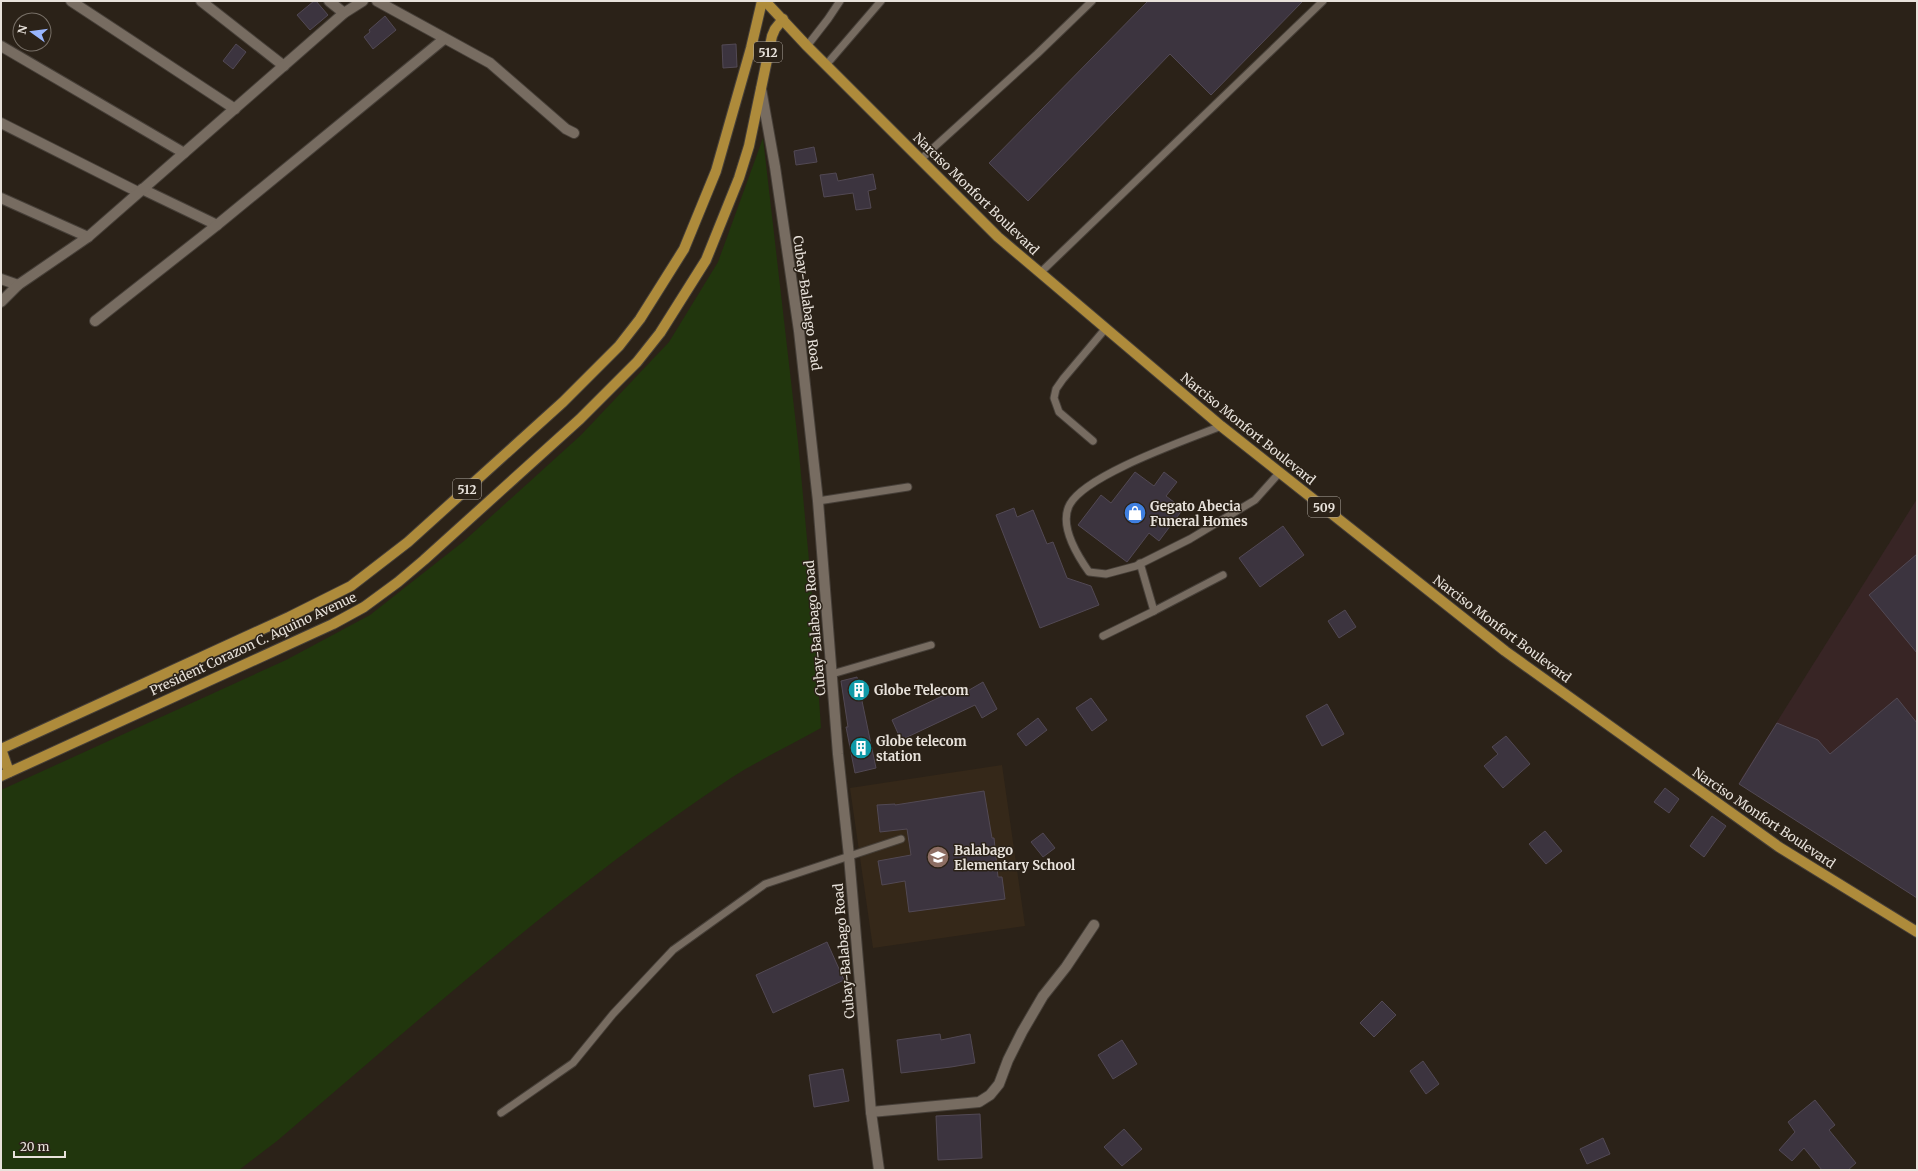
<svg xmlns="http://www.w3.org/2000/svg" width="1918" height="1171" font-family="Merriweather,serif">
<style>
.commercial{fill:#382525}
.built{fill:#352819}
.green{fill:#21360d}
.building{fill:#3c343f;stroke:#524954}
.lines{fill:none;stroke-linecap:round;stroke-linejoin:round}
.service-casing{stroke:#463f38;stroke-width:9}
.minor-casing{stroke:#463f38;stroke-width:12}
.secondary-casing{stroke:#463f38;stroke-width:12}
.primary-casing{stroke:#463f38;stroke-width:12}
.service{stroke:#776c61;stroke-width:7}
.minor{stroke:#776c61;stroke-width:10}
.secondary{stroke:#776c61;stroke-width:10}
.primary{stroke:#ae8b3b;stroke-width:10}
.labels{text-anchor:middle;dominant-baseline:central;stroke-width:3;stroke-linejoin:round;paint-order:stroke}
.shield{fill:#2b2218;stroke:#afa8a0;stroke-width:1}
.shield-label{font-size:12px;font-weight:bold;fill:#e8e2db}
.street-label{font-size:13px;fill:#e8e2db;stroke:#2b2218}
.poi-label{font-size:13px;font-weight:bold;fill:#e8e2db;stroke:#2b2218;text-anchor:start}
</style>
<rect width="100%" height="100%" fill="#2b2218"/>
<!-- commercial -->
<polygon class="commercial" points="1917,499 1917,898 1741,779"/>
<!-- built -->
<polygon class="built" points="1002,765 1025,926 873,948 850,788"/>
<!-- green -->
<path class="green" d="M763,138l35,304 13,140 10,146c-30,17 -62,32 -90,50 -162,107 -307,238 -454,363l-38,29h-238v-380l285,-130 84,-45 94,-74 117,-106 88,-93 49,-80z"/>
<!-- building -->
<g class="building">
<polygon points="314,1 316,1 328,15 310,30 297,15"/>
<polygon points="1148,1 1303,1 1211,95 1170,54 1028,201 989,163"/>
<polygon points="385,16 396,30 373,49 364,37 370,32 369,30"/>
<polygon points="236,44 246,52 233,69 223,61"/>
<polygon points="736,44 737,67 723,68 722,45"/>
<polygon points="814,147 817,162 796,165 794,151"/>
<polygon points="836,173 838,181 873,174 876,189 868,191 871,208 856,210 853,193 824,197 820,175"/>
<polygon points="1135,472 1154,486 1164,472 1177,482 1166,496 1183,509 1159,541 1149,533 1127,562 1078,525 1101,495 1111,503"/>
<polygon points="1014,508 1017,517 1033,510 1047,544 1053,542 1067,578 1091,586 1099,605 1040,628 996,515"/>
<polygon points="1283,526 1304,555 1260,587 1239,558"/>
<polygon points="1917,554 1917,653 1869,595"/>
<polygon points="1345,610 1356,627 1339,638 1328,621"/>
<polygon points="857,677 876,768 855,773 846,727 848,727 841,681"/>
<polygon points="983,682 997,709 982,718 975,705 901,740 892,720 961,687 964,693"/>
<polygon points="1091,698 1107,720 1092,731 1076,708"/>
<polygon points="1897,698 1917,723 1917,898 1739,784 1777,723 1818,740 1830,754"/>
<polygon points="1327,704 1344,734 1322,746 1306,716"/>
<polygon points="1038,718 1047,730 1026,746 1017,734"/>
<polygon points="1506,736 1530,764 1503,788 1484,766 1498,754 1492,747"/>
<polygon points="1665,788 1679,799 1669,813 1654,802"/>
<polygon points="984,791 992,838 994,838 998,877 1002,877 1005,899 909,912 905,881 882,885 878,861 911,855 907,829 880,832 877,805 895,804 895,805"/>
<polygon points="1712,816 1726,826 1704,857 1690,846"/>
<polygon points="1545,831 1562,851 1546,864 1529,844"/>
<polygon points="1043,833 1055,848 1043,857 1031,842"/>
<polygon points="827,942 844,980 773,1013 756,975"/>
<polygon points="1382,1001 1396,1015 1374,1037 1360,1023"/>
<polygon points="940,1034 941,1040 970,1034 975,1063 951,1067 901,1073 897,1040"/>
<polygon points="1122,1040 1137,1064 1113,1079 1098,1055"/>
<polygon points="1423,1061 1439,1084 1426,1094 1410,1071"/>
<polygon points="843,1069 849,1101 814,1107 809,1075"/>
<polygon points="1815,1100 1835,1125 1829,1130 1856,1163 1848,1170 1822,1170 1804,1148 1792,1161 1779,1150 1795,1132 1788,1122"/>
<polygon points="980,1114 982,1158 938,1160 936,1116"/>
<polygon points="1124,1129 1142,1149 1122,1166 1104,1147"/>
<polygon points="1603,1138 1610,1154 1587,1164 1580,1149"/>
</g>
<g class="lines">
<!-- service casing -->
<g class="service-casing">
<g id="service">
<polyline points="807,46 828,19 840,1"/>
<polyline points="826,65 881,1"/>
<polyline points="920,160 1037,54 1092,1"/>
<polyline points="1040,273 1323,1"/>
<path d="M1221,426c-34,14 -134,48 -151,78 -12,21 7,51 19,68l17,2 30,-8 54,-27 65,-39 25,-28"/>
<polyline points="1093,441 1059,412 1054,398 1056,389 1063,379 1106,328"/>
<polyline points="818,501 908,487"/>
<polyline points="1154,611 1223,575"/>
<polyline points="1103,636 1154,611 1140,563"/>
<polyline points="832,674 931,645"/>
<polyline points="501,1113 573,1063 613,1014 673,950 765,884 901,839"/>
</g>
</g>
<!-- minor casing -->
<g class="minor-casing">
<g id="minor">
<polyline points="71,1 235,109"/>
<polyline points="201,1 284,66"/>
<polyline points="329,1 344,13"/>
<polyline points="377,1 490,63 566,129 574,133"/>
<polyline points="1,46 184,153"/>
<polyline points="1,123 138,192"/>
<polyline points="142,189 217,225"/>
<polyline points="1,198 88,237"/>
<polyline points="1,279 18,285"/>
<polyline points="1,302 18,285 88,237 344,13 363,1"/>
<polyline points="95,321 217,225 444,39"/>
<polyline points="871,1112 979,1102 990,1095 999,1084 1008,1060 1022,1032 1043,996 1066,967 1094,925"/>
</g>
</g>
<!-- secondary casing -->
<g class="secondary-casing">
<polyline id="secondary" points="761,89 775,167 799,331 818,501 838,754 849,856 871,1112 879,1170"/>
</g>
<!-- primary casing -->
<g class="primary-casing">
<g id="primary">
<polyline points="765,1 807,46 998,237 1221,426 1505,651 1779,847 1917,932"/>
<polyline points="1,749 289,617 351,586 408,542 563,402 619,346 640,319 684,249 716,171 751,48 762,1"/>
<polyline points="1,749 9,772"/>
<polyline points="1,776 333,624 364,607 398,582 424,560 580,419 637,362 660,333 706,260 739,178 749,146 772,36 775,29 783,19"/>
</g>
</g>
<!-- service -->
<use href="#service" class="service"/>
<!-- minor -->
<use href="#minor" class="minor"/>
<!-- secondary -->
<use href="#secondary" class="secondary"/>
<!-- primary -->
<use href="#primary" class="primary"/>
</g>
<!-- icons -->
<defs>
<g id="shop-disc" transform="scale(1.15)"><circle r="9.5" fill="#3f7fe0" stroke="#2b2218"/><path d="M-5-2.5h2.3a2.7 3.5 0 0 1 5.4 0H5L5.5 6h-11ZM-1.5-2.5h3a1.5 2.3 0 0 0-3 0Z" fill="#fff"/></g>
<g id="building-disc" transform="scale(1.15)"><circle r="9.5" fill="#0f9aa8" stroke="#2b2218"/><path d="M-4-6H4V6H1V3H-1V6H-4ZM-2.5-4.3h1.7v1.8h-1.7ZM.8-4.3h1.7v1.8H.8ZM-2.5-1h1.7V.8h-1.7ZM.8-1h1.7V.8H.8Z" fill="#fff"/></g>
<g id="school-disc" transform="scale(1.15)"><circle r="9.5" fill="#8d6e63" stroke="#2b2218"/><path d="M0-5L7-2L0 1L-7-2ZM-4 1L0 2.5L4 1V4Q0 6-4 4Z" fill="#fff"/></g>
</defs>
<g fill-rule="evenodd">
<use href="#shop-disc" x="1135" y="513"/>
<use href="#building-disc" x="859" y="690"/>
<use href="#building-disc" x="861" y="748"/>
<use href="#school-disc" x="938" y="857"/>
</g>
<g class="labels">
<!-- shield labels -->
<g class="shield">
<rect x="754" y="42" width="28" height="20" rx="3"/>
<rect x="453" y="479" width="28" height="20" rx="3"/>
<rect x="1308" y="497" width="32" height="20" rx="3"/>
</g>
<g class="shield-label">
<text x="768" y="52">512</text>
<text x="467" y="489">512</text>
<text x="1324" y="507">509</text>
</g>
<!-- street labels -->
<g class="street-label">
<text transform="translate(976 194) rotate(44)">Narciso Monfort Boulevard</text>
<text transform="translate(807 303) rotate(82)">Cubay-Balabago Road</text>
<text transform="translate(1248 429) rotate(39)">Narciso Monfort Boulevard</text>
<text transform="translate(815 628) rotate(-95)">Cubay-Balabago Road</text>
<text transform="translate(1502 629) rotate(37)">Narciso Monfort Boulevard</text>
<text transform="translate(253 644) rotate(-25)">President Corazon C. Aquino Avenue</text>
<text transform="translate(1764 818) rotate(34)">Narciso Monfort Boulevard</text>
<text transform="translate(844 951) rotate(-95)">Cubay-Balabago Road</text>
</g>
<!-- poi labels -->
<g class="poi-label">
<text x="1150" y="506">Gegato Abecia<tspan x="1150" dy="15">Funeral Homes</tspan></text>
<text x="874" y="690">Globe Telecom</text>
<text x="876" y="741">Globe telecom<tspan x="876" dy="15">station</tspan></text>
<text x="954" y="850">Balabago<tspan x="954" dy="15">Elementary School</tspan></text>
</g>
</g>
<!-- border -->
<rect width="1918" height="1171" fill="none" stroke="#e8e2db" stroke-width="4"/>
<!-- north arrow -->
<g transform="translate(32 32) rotate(284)"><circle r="19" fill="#2b2218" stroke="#776f66"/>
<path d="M0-3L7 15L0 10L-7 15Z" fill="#98b5fd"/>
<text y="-6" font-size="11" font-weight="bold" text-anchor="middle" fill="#e8e2db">N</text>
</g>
<!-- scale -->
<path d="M14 1151v6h51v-6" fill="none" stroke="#e8e2db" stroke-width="2"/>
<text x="20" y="1151" font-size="12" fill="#e8e2db" stroke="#2b2218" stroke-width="3" paint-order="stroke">20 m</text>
</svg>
